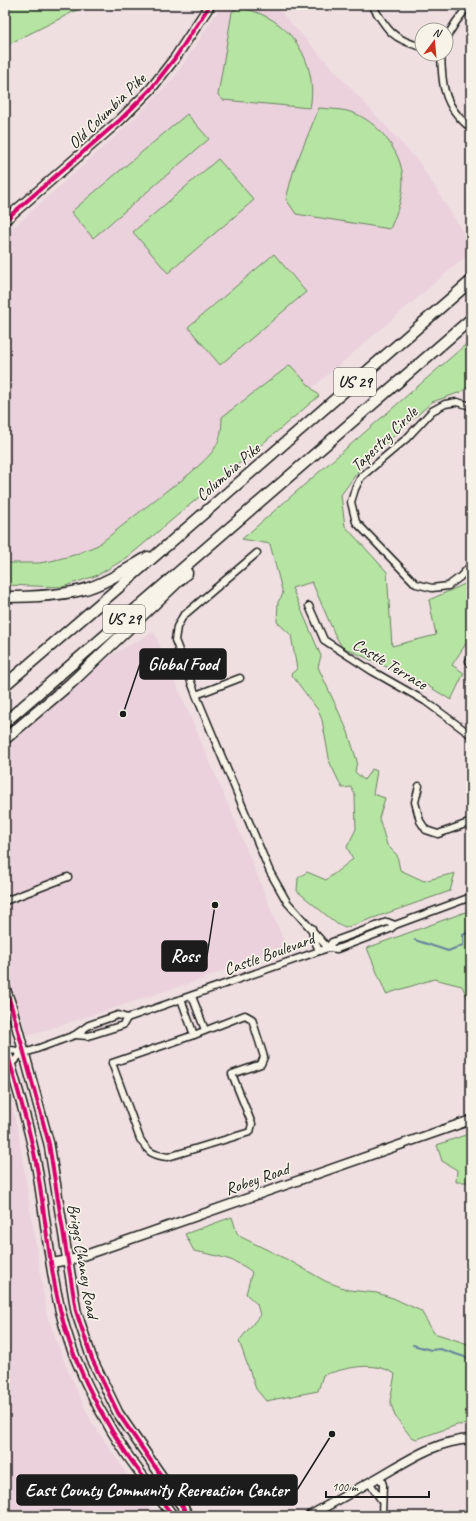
<svg xmlns="http://www.w3.org/2000/svg" width="476" height="1521" font-family="Caveat,sans-serif">
<style>
.built{fill:#ead1dc}
.green{fill:#b6e5a3;stroke:#698060}
.lines{fill:none;stroke-linecap:round;stroke-linejoin:round}
.stream{stroke:#67839e;stroke-width:2}
.minor-casing{stroke:#1c1c1c;stroke-width:9}
.tertiary-casing{stroke:#1c1c1c;stroke-width:11}
.secondary-casing{stroke:#1c1c1c;stroke-width:12}
.trunk-casing{stroke:#1c1c1c;stroke-width:13}
.minor{stroke:#f7f3e8;stroke-width:6}
.tertiary{stroke:#f7f3e8;stroke-width:8}
.secondary{stroke:#f7f3e8;stroke-width:9}
.trunk{stroke:#f7f3e8;stroke-width:10}
.cycleway-casing{stroke:#f7f3e8;stroke-width:6}
.cycleway{stroke:#d6006c;stroke-width:4}
.labels{text-anchor:middle;dominant-baseline:central;stroke-width:3.5;stroke-linejoin:round;paint-order:stroke}
.shield{fill:#f7f3e8;stroke:#5e5c59;stroke-width:1}
.shield-label{font-size:16px;font-weight:bold;fill:#1c1c1c}
.street-label{font-size:17px;fill:#1c1c1c;stroke:#f7f3e8}
.leader{fill:none;stroke:#1c1c1c;stroke-width:1.5}
.callout-dot{fill:#1c1c1c;stroke:#f7f3e8;stroke-width:1.5}
.callout{fill:#1c1c1c;stroke:#1c1c1c;stroke-width:1.5}
.callout-label{font-size:18px;text-anchor:middle;font-weight:bold;fill:#fff}
</style>
<rect width="100%" height="100%" fill="#efdfe1"/>
<filter id="ink" filterUnits="userSpaceOnUse"><feTurbulence type="fractalNoise" baseFrequency=".025" numOctaves="2"/><feDisplacementMap in="SourceGraphic" scale="8" xChannelSelector="R" yChannelSelector="G"/><feConvolveMatrix kernelMatrix="1 2 1 2 8 2 1 2 1" color-interpolation-filters="sRGB"/></filter>
<g filter="url(#ink)">
<!-- built -->
<g class="built">
<polygon points="222,5 274,5 419,162 471,245 471,252 221,466 108,557 5,574 5,235 129,124 174,78"/>
<polygon points="154,632 236,823 286,947 199,980 28,1036 5,969 5,749 113,654"/>
<polygon points="5,1079 18,1131 47,1316 67,1369 91,1421 155,1516 5,1516"/>
</g>
<!-- green -->
<g class="green">
<polygon points="5,5 82,5 83,7 5,46"/>
<path d="M238,7c8,2 16,4 23,7 37,16 57,56 49,94l-87,-8 -5,-5 14,-83z"/>
<path d="M319,108c9,1 19,1 28,3 13,3 26,12 35,22 29,34 24,59 8,96l-94,-15 -10,-15 8,-30z"/>
<polygon points="187,114 209,139 93,238 71,212"/>
<polygon points="218,159 254,200 168,273 133,232"/>
<polygon points="274,254 306,292 220,365 188,327"/>
<polygon points="471,340 471,384 461,392 432,402 364,463 341,495 345,526 387,572 392,646 436,635 429,600 467,583 471,578 471,636 452,665 464,673 451,700 425,684 342,647 335,635 312,582 292,588 321,656 318,667 348,732 357,761 355,772 364,780 372,769 377,771 373,794 385,798 379,818 387,845 397,855 400,870 424,881 455,873 450,891 345,928 337,924 297,891 298,878 307,872 326,880 353,859 347,847 356,829 355,795 351,787 342,788 330,763 322,720 318,710 291,674 297,669 291,635 277,622 278,602 283,594 270,544 242,539"/>
<path d="M290,365l29,31 -191,161 -30,18 -36,12 -57,-2v-22h34l12,-2 23,-6 24,-10 72,-57c9,-5 17,-12 25,-19 19,-17 27,-25 27,-52z"/>
<polygon points="471,910 471,1006 462,986 434,979 386,994 367,948"/>
<polygon points="471,1133 471,1182 456,1182 457,1170 442,1161 437,1145"/>
<path d="M232,1217l5,16 4,4 51,25 33,19 24,9 28,3 16,5 28,13 13,22 37,12v79l-14,1 -40,14 -6,-2 -16,-21 -5,-15 5,-27c-22,-14 -48,-6 -72,1l-5,16 -52,10 -10,-12 -17,-48 21,-26 -3,-11 -11,-10 6,-22c-15,-13 -38,-17 -58,-21l-9,-17z"/>
</g>
<g class="lines">
<!-- stream -->
<g class="stream">
<polyline points="415,940 448,951 463,945 463,935 469,932 471,933"/>
<polyline points="413,1345 431,1350 440,1349 471,1359"/>
</g>
<!-- minor casing -->
<g class="minor-casing">
<g id="minor">
<path d="M372,5c15,25 20,34 50,42"/>
<polyline points="446,38 456,22 469,5"/>
<path d="M441,54c1,24 1,44 18,63 4,4 7,8 12,11"/>
<polyline points="471,406 457,402 445,404 432,411 407,438 361,477 355,489 351,502 356,522 416,584 432,588 448,586 460,577 471,565"/>
<polyline points="257,553 183,616 177,627 175,640 196,695 270,872 287,902 328,948"/>
<polyline points="309,606 324,640 372,671 425,701 471,735"/>
<polyline points="471,658 469,661 471,662"/>
<polyline points="196,695 240,678"/>
<polyline points="419,786 415,802 420,821 426,830 438,834 471,822"/>
<polyline points="5,901 68,877"/>
<polyline points="312,928 313,936 319,951"/>
<polyline points="328,948 332,942 387,922 395,925"/>
<polyline points="192,996 205,1030"/>
<polyline points="181,999 194,1035"/>
<path d="M245,1015l7,4 12,38 -3,7 -29,10 20,50 -2,8 -82,25c-16,-2 -20,-5 -28,-18l-28,-76 82,-28z"/>
<polyline points="75,1035 88,1036 123,1025 127,1018"/>
<polyline points="5,1049 23,1052 31,1051 75,1035 89,1025 118,1015 127,1018 328,948 337,949 390,929 395,925 471,897"/>
<polyline points="5,1066 10,1065 23,1052"/>
<polyline points="380,1476 383,1485 382,1516"/>
<polyline points="369,1482 382,1501"/>
</g>
</g>
<!-- tertiary casing -->
<g class="tertiary-casing">
<g id="tertiary">
<polyline points="52,1263 74,1259 471,1120"/>
<path d="M309,1516c23,-13 47,-26 70,-39 30,-17 56,-36 92,-38"/>
</g>
</g>
<!-- secondary casing -->
<g class="secondary-casing">
<g id="secondary">
<polyline points="5,220 120,120 150,90 175,58 210,5"/>
<polyline points="5,988 11,1005 49,1144 76,1311 92,1359 118,1413 189,1516"/>
<path d="M5,1045c11,41 25,82 32,123 11,63 14,130 38,189 14,35 32,68 53,99 14,20 30,40 45,60"/>
</g>
</g>
<!-- trunk casing -->
<g class="trunk-casing">
<g id="trunk">
<path d="M5,597c25,0 52,-1 77,-7 23,-6 45,-21 66,-33"/>
<polyline points="5,685 118,588 471,281"/>
<polyline points="5,722 471,319"/>
<polyline points="5,739 71,683 187,573"/>
</g>
</g>
<!-- minor -->
<use href="#minor" class="minor"/>
<!-- tertiary -->
<use href="#tertiary" class="tertiary"/>
<!-- secondary -->
<use href="#secondary" class="secondary"/>
<!-- trunk -->
<use href="#trunk" class="trunk"/>
<!-- cycleway casing -->
<g class="cycleway-casing">
<g id="cycleway">
<polyline points="5,220 120,120 150,90 175,58 210,5"/>
<polyline points="5,988 11,1005 49,1144 76,1311 92,1359 118,1413 189,1516"/>
<path d="M5,1045c11,41 25,82 32,123 11,63 14,130 38,189 14,35 32,68 53,99 14,20 30,40 45,60"/>
</g>
</g>
<!-- cycleway -->
<use href="#cycleway" class="cycleway"/>
</g>
</g>
<g class="labels">
<!-- shield labels -->
<g class="shield">
<rect x="334" y="368" width="42" height="28" rx="3"/>
<rect x="103" y="605" width="42" height="28" rx="3"/>
</g>
<g class="shield-label">
<text x="355" y="382">US 29</text>
<text x="124" y="619">US 29</text>
</g>
<!-- street labels -->
<g class="street-label">
<text transform="translate(107 111) rotate(-44)">Old Columbia Pike</text>
<text transform="translate(384 439) rotate(-44)">Tapestry Circle</text>
<text transform="translate(228 472) rotate(-41)">Columbia Pike</text>
<text transform="translate(390 664) rotate(31)">Castle Terrace</text>
<text transform="translate(269 954) rotate(-20)">Castle Boulevard</text>
<text transform="translate(257 1179) rotate(-19)">Robey Road</text>
<text transform="translate(83 1261) rotate(80)">Briggs Chaney Road</text>
</g>
</g>
<!-- callouts -->
<path class="leader" d="M123 714L140 664M215 905L207 956M332 1434L297 1490"/>
<g class="callout-dot">
<circle cx="123" cy="714" r="4"/>
<circle cx="215" cy="905" r="4"/>
<circle cx="332" cy="1434" r="4"/>
</g>
<g class="callout">
<rect x="140" y="649" width="86" height="30" rx="4"/>
<rect x="162" y="941" width="45" height="30" rx="4"/>
<rect x="17" y="1475" width="280" height="30" rx="4"/>
</g>
<g class="callout-label">
<text x="183" y="670">Global Food</text>
<text x="185" y="962">Ross</text>
<text x="157" y="1496">East County Community Recreation Center</text>
</g>
<!-- margin -->
<rect width="476" height="1521" fill="none" stroke="#f7f3e8" stroke-width="20"/>
<rect x="10" y="10" width="456" height="1501" fill="none" stroke="#1c1c1c" stroke-width="1.5" filter="url(#ink)"/>
<!-- north arrow -->
<g transform="translate(434 42) rotate(16)"><circle r="19" fill="#f7f3e8" stroke="#9f9d96"/>
<path d="M0-3L7 15L0 10L-7 15Z" fill="#c8321e"/>
<text y="-6" font-size="11" font-weight="bold" text-anchor="middle" fill="#1c1c1c">N</text>
</g>
<!-- scale -->
<path d="M326 1491v6h103v-6" fill="none" stroke="#1c1c1c" stroke-width="2"/>
<text x="332" y="1491" font-size="12" fill="#1c1c1c" stroke="#f7f3e8" stroke-width="3" paint-order="stroke">100 m</text>
</svg>
